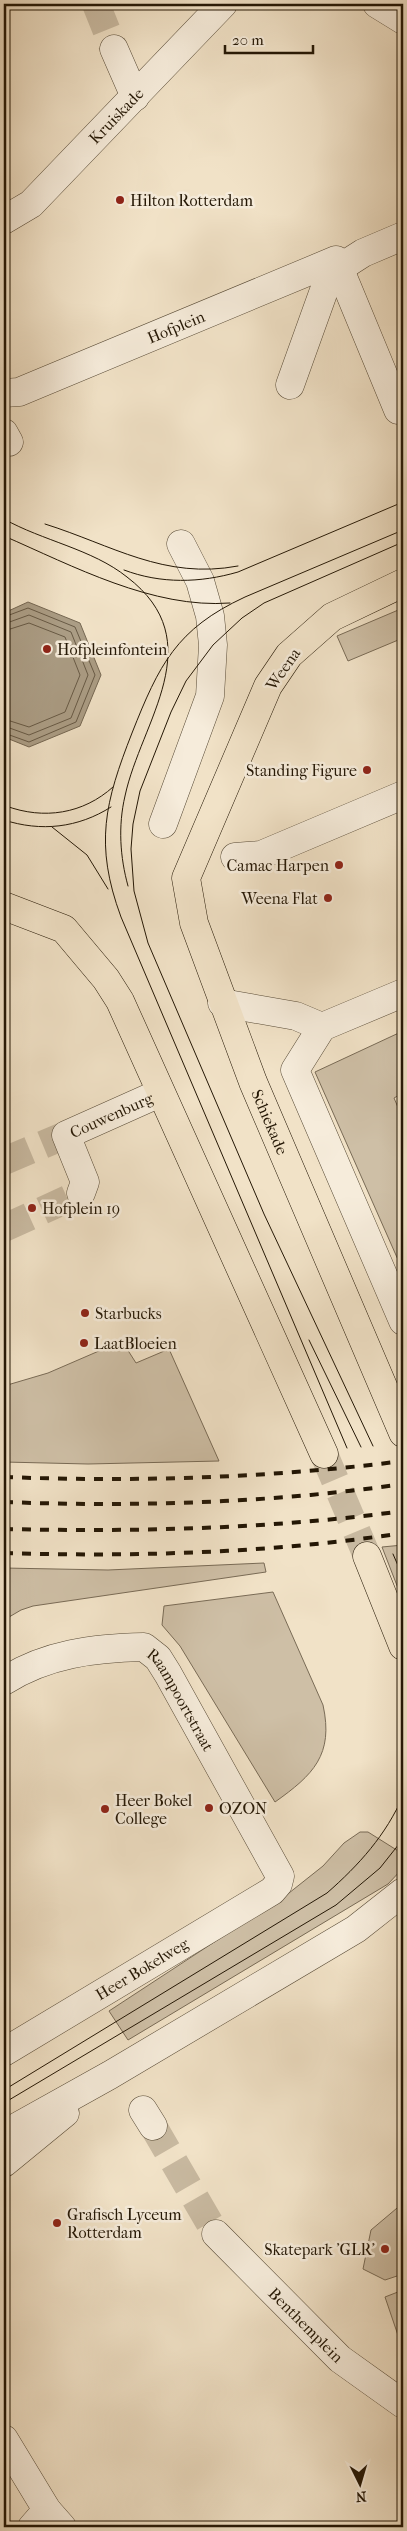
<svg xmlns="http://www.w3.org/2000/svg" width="407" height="2531" font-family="'IM FELL French Canon',serif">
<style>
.green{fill:#cebfa6;stroke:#796b56}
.water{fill:#ab9d85;stroke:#756752}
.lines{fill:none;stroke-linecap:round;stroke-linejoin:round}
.shore{stroke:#685a45;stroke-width:1}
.minor-tunnel{stroke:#c8b9a0;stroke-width:28;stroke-dasharray:28 14;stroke-linecap:butt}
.major-tunnel{stroke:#c8b9a0;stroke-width:28;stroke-dasharray:28 14;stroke-linecap:butt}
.minor-casing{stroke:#574a36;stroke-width:29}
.major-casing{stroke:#241705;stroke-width:29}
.minor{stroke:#f6ecdb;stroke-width:28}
.major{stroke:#f1e2c7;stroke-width:28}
.tram{stroke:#241705;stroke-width:1}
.rail{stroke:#241705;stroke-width:4;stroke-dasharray:9 9;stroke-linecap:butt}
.poi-dot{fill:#8f2418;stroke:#f6ecdb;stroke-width:2}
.labels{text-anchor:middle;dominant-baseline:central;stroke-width:5;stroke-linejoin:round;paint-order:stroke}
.street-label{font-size:16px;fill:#241705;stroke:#f6ecdb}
.poi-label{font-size:16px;fill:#241705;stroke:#f6ecdb;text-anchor:start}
</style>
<rect width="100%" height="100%" fill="#f1e2c7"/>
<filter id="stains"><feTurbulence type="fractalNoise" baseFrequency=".004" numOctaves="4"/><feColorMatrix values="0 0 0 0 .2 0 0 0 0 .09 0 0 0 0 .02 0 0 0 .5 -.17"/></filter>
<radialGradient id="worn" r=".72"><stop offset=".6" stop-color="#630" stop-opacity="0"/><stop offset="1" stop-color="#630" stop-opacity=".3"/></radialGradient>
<!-- green -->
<g class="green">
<polygon points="403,608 403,638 348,661 337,636"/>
<polygon points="403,1031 403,1093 394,1098 403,1119 403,1271 315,1072"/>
<polygon points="122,1341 136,1363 169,1349 219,1461 88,1464 4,1462 4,1386 48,1373"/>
<polygon points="403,1545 403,1601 382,1547"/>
<polygon points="264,1563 266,1572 33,1606 21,1610 4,1620 4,1568 108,1570"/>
<path d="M273,1592l50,113c11,50 -10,70 -48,97l-95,-156 -18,-21 2,-19z"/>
<polygon points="360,1832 368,1832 403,1854 403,1868 388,1884 128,2040 109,2011 289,1893 323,1866 344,1843"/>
<polygon points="403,2203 403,2274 385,2280 363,2269 371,2230"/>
<polygon points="403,2290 403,2350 385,2297"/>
</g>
<!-- water -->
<polygon class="water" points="28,602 80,623 101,675 80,726 29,747 4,737 4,613"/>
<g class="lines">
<!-- shore -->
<g class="shore">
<polyline points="4,617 28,608 75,627 95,675 76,722 29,742 4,733"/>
<polyline points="4,624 29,615 71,632 88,675 71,718 29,735 4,726"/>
<polyline points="4,631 29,623 65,637 80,675 65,712 29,727 4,719"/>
</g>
<!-- minor-tunnel -->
<g class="minor-tunnel">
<polyline points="96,4 114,49"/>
<polyline points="4,1161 66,1135"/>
<polyline points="4,1228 81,1193"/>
<polyline points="153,2126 216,2234"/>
</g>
<!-- major-tunnel -->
<polyline class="major-tunnel" points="324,1454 367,1556"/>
<!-- minor casing -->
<g class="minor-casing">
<g id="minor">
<polyline points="377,4 403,20"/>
<polyline points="114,49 135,97"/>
<path id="s1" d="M4,220l27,-16 192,-200"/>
<polyline points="290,385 327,282 349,262 363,253 403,236"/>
<path id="s2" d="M4,393l15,-1 317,-132 62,150"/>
<polyline points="4,433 9,442"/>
<polyline points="163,824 210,696 213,645 210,616 200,581 181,544"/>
<polyline points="235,857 261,855 403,795"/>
<polyline points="222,1003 296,1016 322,1027 403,993"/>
<polyline points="322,1027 295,1070 403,1321"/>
<path id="s3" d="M81,1193l4,-11 -19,-47 94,-42"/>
<path id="s4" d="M4,1681c42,-27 90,-33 140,-34l14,11 10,16 112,202 -2,8 -6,7 -268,161"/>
<polyline points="143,2110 153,2126"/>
<polyline points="4,2134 110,2075 356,1929 403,1892"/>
<polyline points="4,2163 65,2113"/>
<path id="s5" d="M216,2234l124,125 63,45"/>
<polyline points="4,2439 47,2510 62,2527"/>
<polyline points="32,2527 47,2510"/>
</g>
</g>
<!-- major casing -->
<g class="major-casing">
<g id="major">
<path id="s6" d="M403,583l-71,34 -43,38 -21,31 -82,192 8,45 59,159 150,351"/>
<polyline points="4,906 64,929 106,979 120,1001 324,1454"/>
<polyline points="367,1556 403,1646"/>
</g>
</g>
<!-- minor -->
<use href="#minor" class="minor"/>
<!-- major -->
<use href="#major" class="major"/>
<!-- tram -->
<g class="tram">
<path d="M4,519c39,22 88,30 123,58 85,65 14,144 -2,219 -7,30 -5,61 3,90"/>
<path d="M45,524c67,21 119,56 193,42"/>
<path d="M4,536c69,30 149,73 226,67"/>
<path d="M124,570c37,14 76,13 114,2l165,-70"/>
<path d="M6,806c38,14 77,8 107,-19"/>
<path d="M4,820c37,12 74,8 107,-13"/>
<polyline points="52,827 87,855 108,889"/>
<polyline points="309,1340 361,1447"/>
<polyline points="373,1446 264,1214 148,943 134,891 131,849 133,824 140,791 171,712 186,681 213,645 242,618 264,603 403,542"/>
<path d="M347,1448l-226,-531c-27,-73 -16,-115 11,-184 27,-68 44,-104 113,-136l158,-67"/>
<polyline points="393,1554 403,1577"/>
<path d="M4,2090l323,-197c32,-28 59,-58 76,-97"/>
<polyline points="4,2103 336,1905 380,1868 403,1839"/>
</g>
<!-- rail -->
<g class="rail">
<path d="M4,1477c134,5 266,1 399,-16"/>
<path d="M4,1502c133,5 267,1 399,-18"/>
<path d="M4,1529c133,3 267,0 399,-18"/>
<path d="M4,1553c133,4 267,0 399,-20"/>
</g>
</g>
<!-- markers -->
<g class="poi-dot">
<circle cx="120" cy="200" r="5"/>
<circle cx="47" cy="649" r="5"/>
<circle cx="367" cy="770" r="5"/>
<circle cx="339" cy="865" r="5"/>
<circle cx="328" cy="898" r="5"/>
<circle cx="32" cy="1208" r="5"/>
<circle cx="85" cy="1313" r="5"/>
<circle cx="84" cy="1343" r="5"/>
<circle cx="209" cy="1808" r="5"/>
<circle cx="105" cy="1809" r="5"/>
<circle cx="57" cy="2223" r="5"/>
<circle cx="385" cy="2249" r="5"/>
</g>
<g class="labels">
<!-- street labels -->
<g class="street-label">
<text stroke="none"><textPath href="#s1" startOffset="154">Kruiskade</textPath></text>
<text stroke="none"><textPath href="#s2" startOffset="185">Hofplein</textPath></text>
<text transform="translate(283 669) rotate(-55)">Weena</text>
<text stroke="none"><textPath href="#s3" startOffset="112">Couwenburg</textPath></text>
<text stroke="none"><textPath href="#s6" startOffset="641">Schiekade</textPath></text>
<text stroke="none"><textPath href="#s4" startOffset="211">Raampoortstraat</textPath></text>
<text transform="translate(142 1969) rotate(-31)">Heer Bokelweg</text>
<text stroke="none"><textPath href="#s5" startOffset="128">Benthemplein</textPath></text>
</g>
<!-- poi labels -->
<g class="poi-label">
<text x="130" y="200">Hilton Rotterdam</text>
<text x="57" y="649">Hofpleinfontein</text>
<text x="357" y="770" text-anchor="end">Standing Figure</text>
<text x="329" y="865" text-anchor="end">Camac Harpen</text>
<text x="318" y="898" text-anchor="end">Weena Flat</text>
<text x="42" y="1208">Hofplein 19</text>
<text x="95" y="1313">Starbucks</text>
<text x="94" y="1343">LaatBloeien</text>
<text x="115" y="1800">Heer Bokel<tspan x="115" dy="18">College</tspan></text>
<text x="219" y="1808">OZON</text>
<text x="67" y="2214">Grafisch Lyceum<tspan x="67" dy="18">Rotterdam</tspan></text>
<text x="375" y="2249" text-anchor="end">Skatepark 'GLR'</text>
</g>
</g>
<!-- margin -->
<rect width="407" height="2531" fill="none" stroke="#f1e2c7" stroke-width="20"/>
<rect x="5" y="5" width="397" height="2521" fill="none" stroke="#241705" stroke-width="2.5"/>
<rect x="10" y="10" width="387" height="2511" fill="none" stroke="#241705"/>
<!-- north arrow -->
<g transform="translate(360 2484) rotate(175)" stroke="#f6ecdb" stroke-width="4" paint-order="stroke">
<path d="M0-4L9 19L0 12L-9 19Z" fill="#241705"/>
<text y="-8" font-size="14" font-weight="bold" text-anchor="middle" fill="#241705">N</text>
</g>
<!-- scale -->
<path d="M225 45v8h88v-8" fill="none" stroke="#241705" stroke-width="2.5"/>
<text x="232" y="45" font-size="15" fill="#241705" stroke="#f6ecdb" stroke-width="4" paint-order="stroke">20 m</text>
<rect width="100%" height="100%" filter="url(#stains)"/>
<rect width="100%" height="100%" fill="url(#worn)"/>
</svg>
